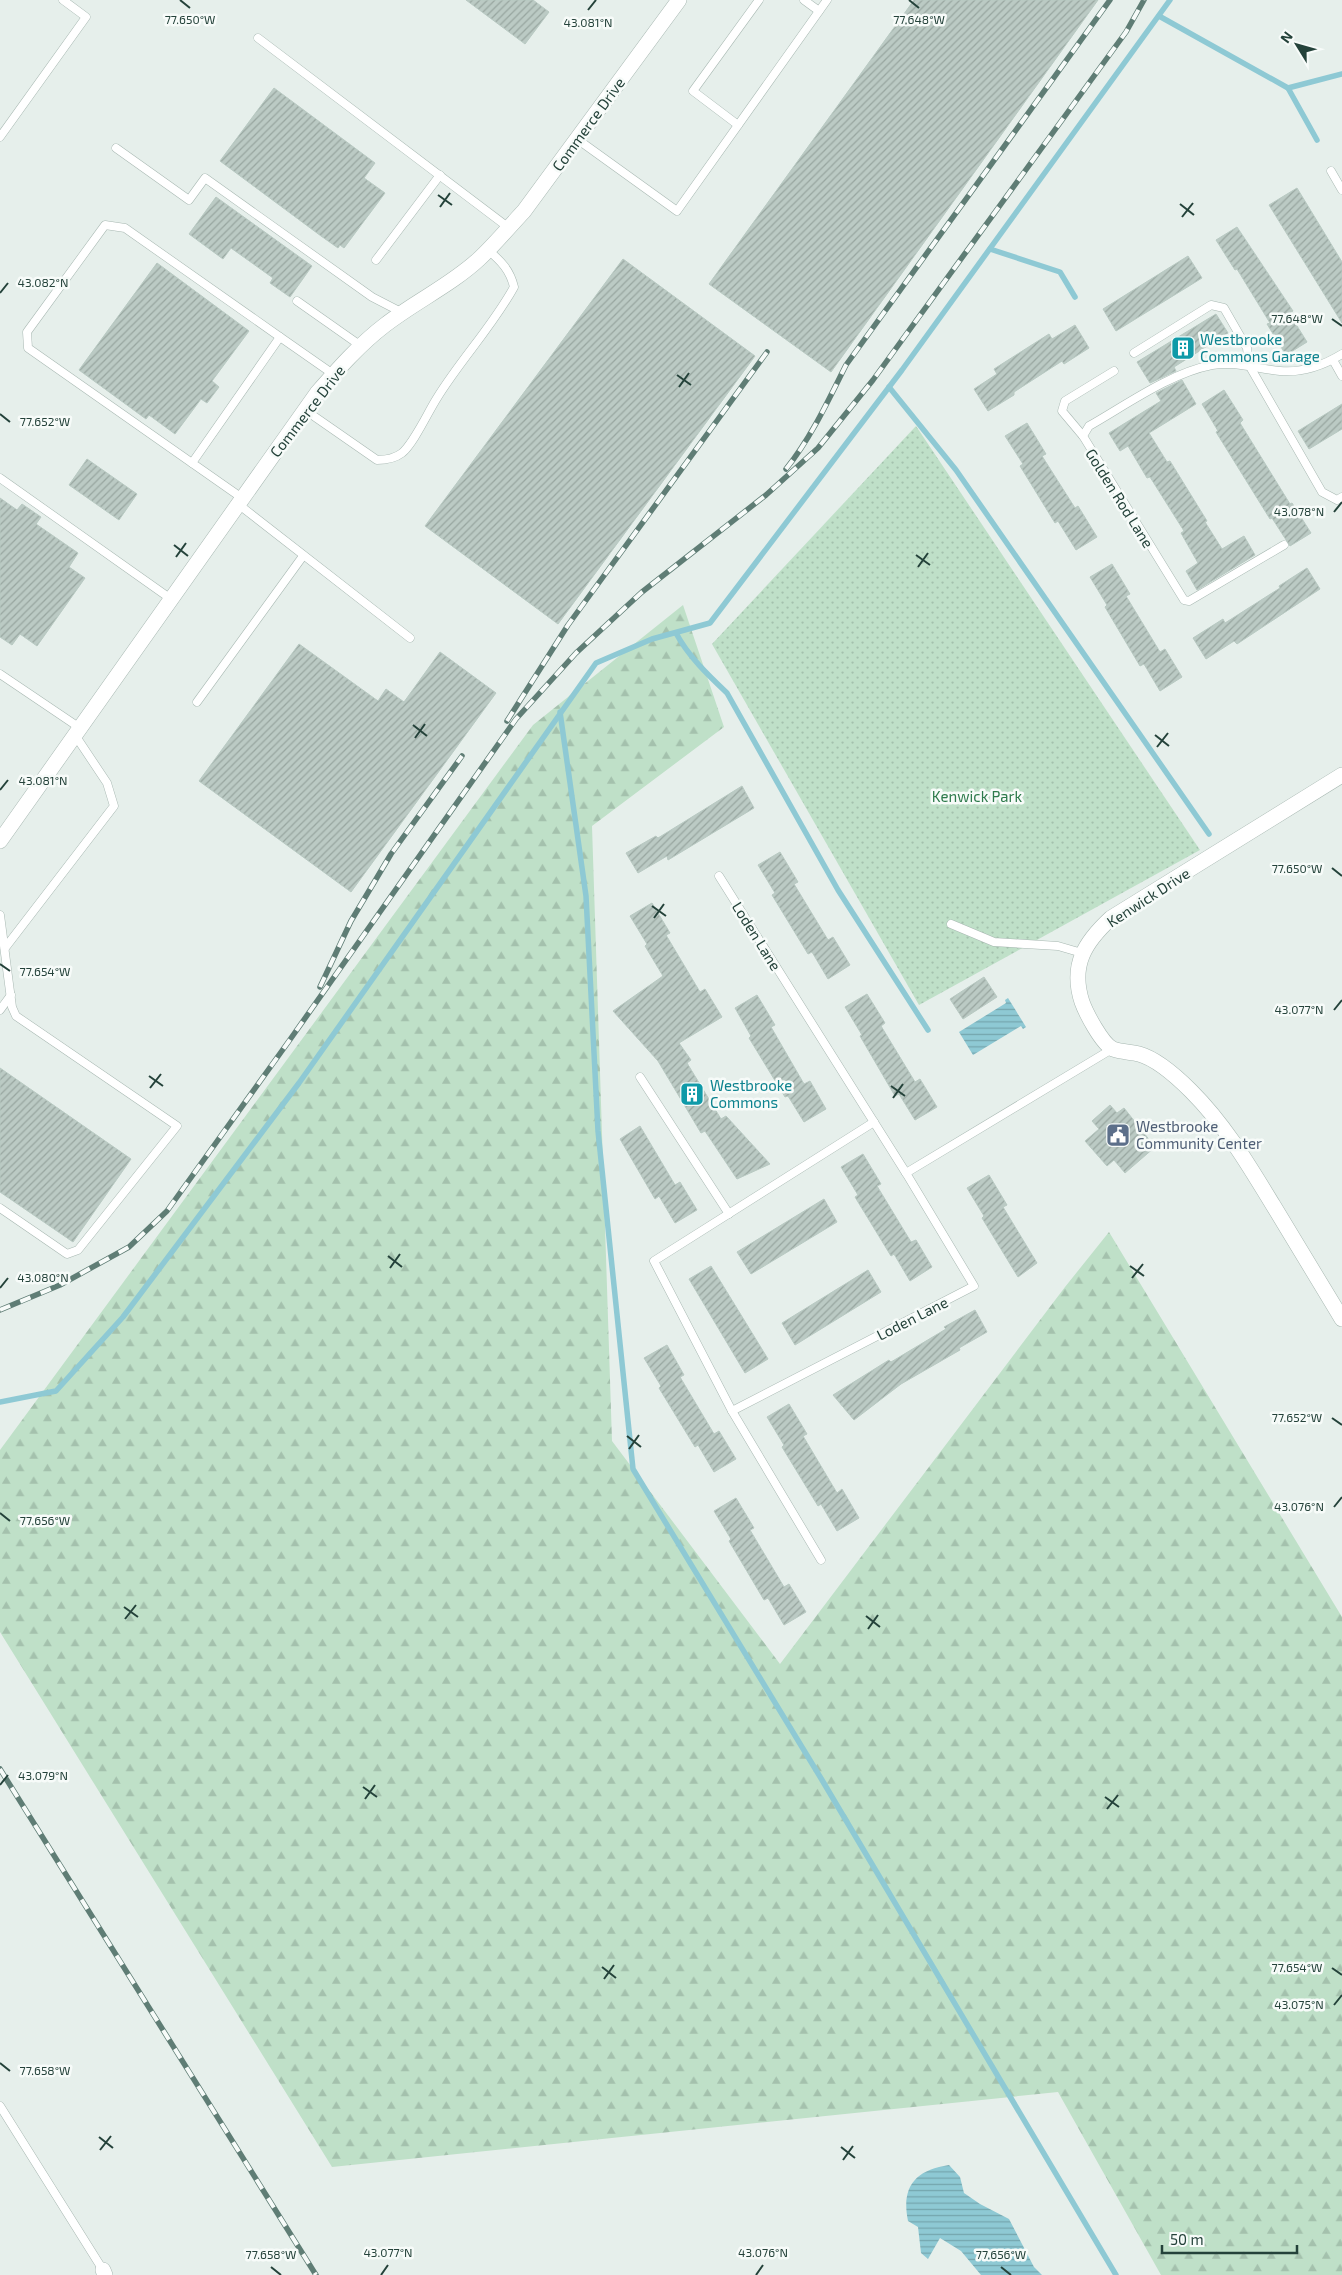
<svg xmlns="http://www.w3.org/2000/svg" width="1342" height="2275" font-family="'Exo 2',sans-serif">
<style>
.forest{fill:url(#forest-firs)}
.park{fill:url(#park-dots)}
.water{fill:url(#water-rules)}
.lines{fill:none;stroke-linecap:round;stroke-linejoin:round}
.stream{stroke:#8ec9d4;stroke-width:5.5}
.building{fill:url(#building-hatch);stroke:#b8c9c2}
.service-casing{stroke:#a8b8b2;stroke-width:9}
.minor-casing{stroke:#a8b8b2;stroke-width:16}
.service{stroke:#fff;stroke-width:8}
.minor{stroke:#fff;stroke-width:15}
.rail-casing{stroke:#5f7d75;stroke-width:5.5}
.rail{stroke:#f7fbf9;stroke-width:4;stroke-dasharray:11;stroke-linecap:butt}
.ticks{fill:none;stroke:#24423a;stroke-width:2}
.labels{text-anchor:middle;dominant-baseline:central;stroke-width:5;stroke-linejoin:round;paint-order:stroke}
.street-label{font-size:15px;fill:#24423a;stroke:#f7fbf9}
.culture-label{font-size:15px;fill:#0d838f;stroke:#f7fbf9;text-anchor:start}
.park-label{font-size:15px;fill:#2d7a4b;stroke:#f7fbf9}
.service-label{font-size:15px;fill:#4e5e75;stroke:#f7fbf9;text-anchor:start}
.ticks-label{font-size:12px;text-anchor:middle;fill:#24423a;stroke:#f7fbf9;stroke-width:5;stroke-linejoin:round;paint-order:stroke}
</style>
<defs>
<pattern id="forest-firs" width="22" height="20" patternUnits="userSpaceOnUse" patternTransform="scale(1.25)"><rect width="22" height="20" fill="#bfe0c8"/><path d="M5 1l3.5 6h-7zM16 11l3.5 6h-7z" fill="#a4c1ad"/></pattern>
<pattern id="park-dots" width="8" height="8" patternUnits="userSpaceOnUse" patternTransform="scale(1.25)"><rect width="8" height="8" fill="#bfe0c8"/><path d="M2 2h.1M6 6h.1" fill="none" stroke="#a4c1ad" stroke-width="1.8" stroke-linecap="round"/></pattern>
<pattern id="water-rules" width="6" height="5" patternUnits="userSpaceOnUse" patternTransform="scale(1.25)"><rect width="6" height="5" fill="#8ec9d4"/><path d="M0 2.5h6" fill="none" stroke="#74a5ad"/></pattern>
<pattern id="building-hatch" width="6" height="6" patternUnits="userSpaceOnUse" patternTransform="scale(1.25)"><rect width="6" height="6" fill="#bbcac4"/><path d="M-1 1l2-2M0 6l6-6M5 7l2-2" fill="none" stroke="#98a6a0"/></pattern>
</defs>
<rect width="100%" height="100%" fill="#e6efeb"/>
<!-- forest -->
<polygon class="forest" points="683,605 724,727 592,826 612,1441 780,1664 1065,1287 1109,1232 1342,1617 1342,2275 1161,2275 1058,2092 332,2167 0,1632 0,1450 533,725"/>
<!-- park -->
<polygon class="park" points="916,426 1200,850 919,1005 712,644"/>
<!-- water -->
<g class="water">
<polygon points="1008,998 1026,1027 1023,1029 1021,1026 973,1055 959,1032 1006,1003 1005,1000"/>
<path d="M949,2165l11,12 4,16 16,11 29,15 25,48 8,8h-61l-20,-24 -21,-13 -12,21 -7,-6 -3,-26 -10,-6c-7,-34 7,-51 41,-56z"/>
</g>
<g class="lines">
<!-- stream -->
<g class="stream">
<polyline points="1159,16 1288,88 1342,74"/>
<polyline points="1288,88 1317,140"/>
<polyline points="990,249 1060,272 1075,297"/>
<polyline points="889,387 956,470 1209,834"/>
<path d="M676,633c12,23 32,42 51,60l111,197 90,140"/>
<polyline points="560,712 586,896 598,1131 633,1469 822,1780 1116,2275"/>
<polyline points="0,1402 56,1391 123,1317 299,1083 596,663 652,639 710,623 902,370 1170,0"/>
</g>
</g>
<!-- building -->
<g class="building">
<polygon points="466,0 533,0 549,12 525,44"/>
<polygon points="914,0 1098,0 831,372 709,284"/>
<polygon points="274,88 375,163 364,178 385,193 344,248 340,245 338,248 321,236 220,161"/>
<polygon points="1297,188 1342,262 1342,323 1269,205"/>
<polygon points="216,197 312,266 290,297 270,283 273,278 231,248 223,259 189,234"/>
<polygon points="1237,227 1293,311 1289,313 1307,342 1286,355 1267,324 1270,323 1237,269 1235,270 1216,240"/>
<polygon points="1188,256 1202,278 1116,331 1103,309"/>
<polygon points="623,259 755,356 558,624 425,526"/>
<polygon points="157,263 249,331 212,381 219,387 207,403 201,399 175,434 149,415 146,419 79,370"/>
<polygon points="1216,314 1228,333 1174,367 1176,371 1150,383 1137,362"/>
<polygon points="1075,325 1089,348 1064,364 1062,361 1014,392 1014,395 988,411 974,389 997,374 994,369 1049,334 1052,339"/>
<polygon points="1182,380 1196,404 1149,433 1167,462 1170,461 1207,521 1205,522 1222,549 1244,536 1255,555 1197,590 1186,571 1198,563 1181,533 1184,531 1150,477 1147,478 1128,446 1120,451 1109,433 1161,401 1156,393"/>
<polygon points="1224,390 1243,420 1240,423 1290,504 1292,503 1311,533 1290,546 1272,518 1270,519 1216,432 1218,431 1202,404"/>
<polygon points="1342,404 1342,429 1309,449 1298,431"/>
<polygon points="1027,423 1046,454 1042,456 1075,508 1078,506 1097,537 1076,550 1058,521 1055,523 1020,466 1023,464 1005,436"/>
<polygon points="87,459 137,494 119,520 69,485"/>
<polygon points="0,498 17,510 22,504 41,517 36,524 78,553 69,567 85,578 37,646 20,634 12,645 0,637"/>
<polygon points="1112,564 1130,594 1126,596 1160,652 1165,649 1182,677 1160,691 1144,664 1140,666 1105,607 1107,605 1090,577"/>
<polygon points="1307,568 1320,589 1237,644 1234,641 1206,659 1193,638 1223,619 1225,623 1280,588 1279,586"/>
<polygon points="299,644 378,701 386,689 404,702 440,652 496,693 351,892 199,781"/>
<polygon points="742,786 754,808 668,860 667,856 638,873 626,853 656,836 658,838"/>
<polygon points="780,852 798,882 794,884 828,940 833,937 850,965 828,979 812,952 808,954 772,895 775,893 758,865"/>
<polygon points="652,903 670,933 666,935 700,992 705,989 722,1017 679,1043 691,1060 687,1063 721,1119 726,1116 770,1164 737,1179 705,1131 701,1133 658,1061 613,1011 663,976 645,946 647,944 630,916"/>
<polygon points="984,977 997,997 963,1019 950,999"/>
<polygon points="867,994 885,1023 881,1026 915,1082 920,1079 937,1107 915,1120 899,1094 895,1096 860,1036 862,1035 845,1007"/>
<polygon points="757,995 775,1025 771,1027 804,1084 810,1081 826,1109 804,1122 788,1096 785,1097 749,1038 751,1036 735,1008"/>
<polygon points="0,1068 131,1159 73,1242 0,1192"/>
<polygon points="1110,1105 1117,1113 1124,1108 1155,1147 1125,1173 1114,1160 1107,1166 1085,1141 1099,1129 1092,1121"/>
<polygon points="640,1126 675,1185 680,1182 697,1210 675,1223 659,1196 655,1199 620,1139"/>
<polygon points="863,1154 881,1184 877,1186 911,1242 916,1240 932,1267 910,1281 894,1254 891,1256 855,1197 858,1195 841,1167"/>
<polygon points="989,1175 1007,1205 1003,1207 1037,1263 1018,1277 982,1218 984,1216 967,1188"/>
<polygon points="824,1199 837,1222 751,1274 737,1252"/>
<polygon points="711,1266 768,1359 745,1373 689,1279"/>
<polygon points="868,1270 881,1292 795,1345 782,1323"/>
<polygon points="975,1310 987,1332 959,1348 960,1350 901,1384 854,1420 833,1395 889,1360 891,1362 946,1329 944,1327"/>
<polygon points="667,1345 684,1375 680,1377 714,1434 719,1431 736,1459 714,1472 698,1445 695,1447 659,1388 661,1386 644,1358"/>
<polygon points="789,1404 807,1434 803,1436 837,1493 842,1489 859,1518 837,1531 821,1504 818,1506 782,1447 784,1445 767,1417"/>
<polygon points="736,1498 754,1528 750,1530 784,1587 789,1584 806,1612 784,1625 768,1598 764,1600 729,1541 731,1539 714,1511"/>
</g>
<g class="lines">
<!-- service casing -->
<g class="service-casing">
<g id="service">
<polyline points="804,0 819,11"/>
<polyline points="258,38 509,228"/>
<polyline points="738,125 693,91 759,0"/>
<polyline points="0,137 86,17 63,0"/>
<polyline points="577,139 677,211 827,0"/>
<polyline points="116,148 189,200 205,178 372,297 403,313"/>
<polyline points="1331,171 1342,190"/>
<polyline points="376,260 440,175"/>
<polyline points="297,301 361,346"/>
<polyline points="1134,353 1211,305 1224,308 1247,348 1249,365 1322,492 1337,500 1342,497"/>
<polyline points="1333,360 1342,376"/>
<path d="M305,410l72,50c9,0 17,-1 25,-7 12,-10 26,-41 35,-55 24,-39 55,-71 77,-111 -4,-17 -13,-26 -26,-37"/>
<polyline points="1083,436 1062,411 1065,401 1114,371"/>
<polyline points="192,463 28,348 27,332 105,225 125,228 280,337"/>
<polyline points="0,478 171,599"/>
<polyline points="242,498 192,463 280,337 333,374"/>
<polyline points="238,504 410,638"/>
<path d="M1284,545l-95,56 -5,-1 -101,-164 6,-10c37,-21 81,-53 123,-61 24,-4 45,4 68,6 22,2 44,-6 62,-17"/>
<polyline points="0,674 80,728"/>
<polyline points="197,702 303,556"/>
<polyline points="719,876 906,1173 1112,1049"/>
<polyline points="0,915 12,1007 16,1016 177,1126 78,1250 67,1254 0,1208"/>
<polyline points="951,924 994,942 1058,946 1082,953"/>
<polyline points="5,948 114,806 107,783 75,735"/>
<polyline points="0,1010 11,995"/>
<polyline points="640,1077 729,1214"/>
<polyline points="874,1122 654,1261 732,1411 974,1286 906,1173"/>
<polyline points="732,1411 821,1560"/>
<polyline points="0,2106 103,2270"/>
</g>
</g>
<!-- minor casing -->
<g class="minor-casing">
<g id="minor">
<path d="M1342,775l-231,143c-26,24 -41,47 -29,84 4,11 20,42 31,47 8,3 18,3 26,5 18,5 39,24 52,37 34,34 57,73 82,114 23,38 46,76 69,114"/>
<path d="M0,841l317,-448c21,-24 43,-49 68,-68 31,-24 66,-40 94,-66 16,-15 30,-32 45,-48l155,-211"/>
<polyline points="103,2270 105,2275"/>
</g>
</g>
<!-- service -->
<use href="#service" class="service"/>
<!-- minor -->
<use href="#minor" class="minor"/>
<!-- rail casing -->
<g class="rail-casing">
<g id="rail">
<path d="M786,469c25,-31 42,-68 60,-104l264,-365"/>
<polyline points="507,721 568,625 767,352"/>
<polyline points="320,987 351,921 391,854 462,756"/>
<polyline points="0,1310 60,1285 129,1247 167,1211 289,1041 516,719 576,653 642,592 766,495 818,448 873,380 1126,32 1144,0"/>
<polyline points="0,1769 316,2275"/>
</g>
</g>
<!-- rail -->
<use href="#rail" class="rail"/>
</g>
<!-- ticks -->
<path class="ticks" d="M180,0l10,8M909,0l10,8M588,10l8,-10M438,195l14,10M1180,204l14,11M440,207l10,-14M1182,217l11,-14M0,293l8,-10M1332,319l10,7M677,375l14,10M679,387l10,-14M0,414l10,8M1334,512l8,-10M174,545l14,11M916,555l14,10M176,557l10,-14M918,567l10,-14M413,725l14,11M1155,735l14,11M415,738l10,-14M1157,747l11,-14M0,790l8,-10M1332,868l10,8M652,906l14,10M654,918l10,-14M0,964l10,7M1334,1010l8,-10M149,1076l14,10M891,1086l14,10M150,1088l11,-14M893,1098l10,-14M388,1256l14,11M1130,1266l14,10M390,1268l10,-14M1132,1278l11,-14M0,1288l8,-10M1332,1418l10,7M627,1436l14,11M629,1449l10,-14M1334,1507l8,-10M0,1513l10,8M124,1607l14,10M866,1616l14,11M125,1619l11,-14M868,1629l10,-14M0,1785l8,-10M363,1787l14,10M1105,1797l14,10M365,1799l10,-14M1107,1809l11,-14M602,1967l14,11M1332,1968l10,7M604,1979l10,-14M1334,2005l8,-10M0,2063l10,8M99,2137l14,11M841,2147l14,11M100,2150l11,-14M843,2160l10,-14M271,2267l10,8M1001,2267l10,8M381,2275l7,-10M756,2275l7,-10"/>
<!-- icons -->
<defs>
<g id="building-square" transform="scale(1.25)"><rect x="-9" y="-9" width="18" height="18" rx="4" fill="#0f9aa8" stroke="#f7fbf9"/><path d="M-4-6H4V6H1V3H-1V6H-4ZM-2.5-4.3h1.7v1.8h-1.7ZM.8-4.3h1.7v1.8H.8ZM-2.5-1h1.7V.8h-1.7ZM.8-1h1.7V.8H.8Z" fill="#fff"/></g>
<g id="civic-square" transform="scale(1.25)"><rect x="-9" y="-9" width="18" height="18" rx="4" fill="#5c6f8a" stroke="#f7fbf9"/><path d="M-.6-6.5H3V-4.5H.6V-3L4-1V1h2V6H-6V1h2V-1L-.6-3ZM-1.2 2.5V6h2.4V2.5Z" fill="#fff"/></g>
</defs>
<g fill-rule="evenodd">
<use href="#building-square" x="1183" y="348"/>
<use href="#building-square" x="692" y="1094"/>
<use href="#civic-square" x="1118" y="1135"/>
</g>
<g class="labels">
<!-- street labels -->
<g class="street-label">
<text transform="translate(588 124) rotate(-54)">Commerce Drive</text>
<text transform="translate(307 411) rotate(-52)">Commerce Drive</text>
<text transform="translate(1120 498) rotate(58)">Golden Rod Lane</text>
<text transform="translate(1148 897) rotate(-33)">Kenwick Drive</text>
<text transform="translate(757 936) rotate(58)">Loden Lane</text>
<text transform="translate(912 1318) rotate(-27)">Loden Lane</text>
</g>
<!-- culture labels -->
<g class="culture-label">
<text x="1200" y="339">Westbrooke<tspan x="1200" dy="17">Commons Garage</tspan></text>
<text x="710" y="1085">Westbrooke<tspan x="710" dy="17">Commons</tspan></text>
</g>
<!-- park labels -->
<g class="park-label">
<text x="977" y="796">Kenwick Park</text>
</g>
<!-- service labels -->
<g class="service-label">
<text x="1136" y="1126">Westbrooke<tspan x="1136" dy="17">Community Center</tspan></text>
</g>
</g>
<g class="ticks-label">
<text x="190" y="24">77.650°W</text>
<text x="919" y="24">77.648°W</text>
<text x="588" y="27">43.081°N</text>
<text x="43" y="287">43.082°N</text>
<text x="1297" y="323">77.648°W</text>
<text x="45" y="426">77.652°W</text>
<text x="1299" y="516">43.078°N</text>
<text x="43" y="785">43.081°N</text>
<text x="1297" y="873">77.650°W</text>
<text x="45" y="976">77.654°W</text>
<text x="1299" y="1014">43.077°N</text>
<text x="43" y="1282">43.080°N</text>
<text x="1297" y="1422">77.652°W</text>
<text x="1299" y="1511">43.076°N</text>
<text x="45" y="1525">77.656°W</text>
<text x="43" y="1780">43.079°N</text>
<text x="1297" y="1972">77.654°W</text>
<text x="1299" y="2009">43.075°N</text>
<text x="45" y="2075">77.658°W</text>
<text x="388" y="2257">43.077°N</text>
<text x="763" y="2257">43.076°N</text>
<text x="271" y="2259">77.658°W</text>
<text x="1001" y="2259">77.656°W</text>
</g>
<!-- north arrow -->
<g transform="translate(1297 45) rotate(307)" stroke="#f7fbf9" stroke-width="4" paint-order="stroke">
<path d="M0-4L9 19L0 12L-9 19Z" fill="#24423a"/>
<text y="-8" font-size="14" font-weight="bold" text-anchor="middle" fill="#24423a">N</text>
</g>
<!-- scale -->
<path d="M1162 2245v8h135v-8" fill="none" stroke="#24423a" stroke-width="2.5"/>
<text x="1170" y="2245" font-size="15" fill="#24423a" stroke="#f7fbf9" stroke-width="4" paint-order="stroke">50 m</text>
</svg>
